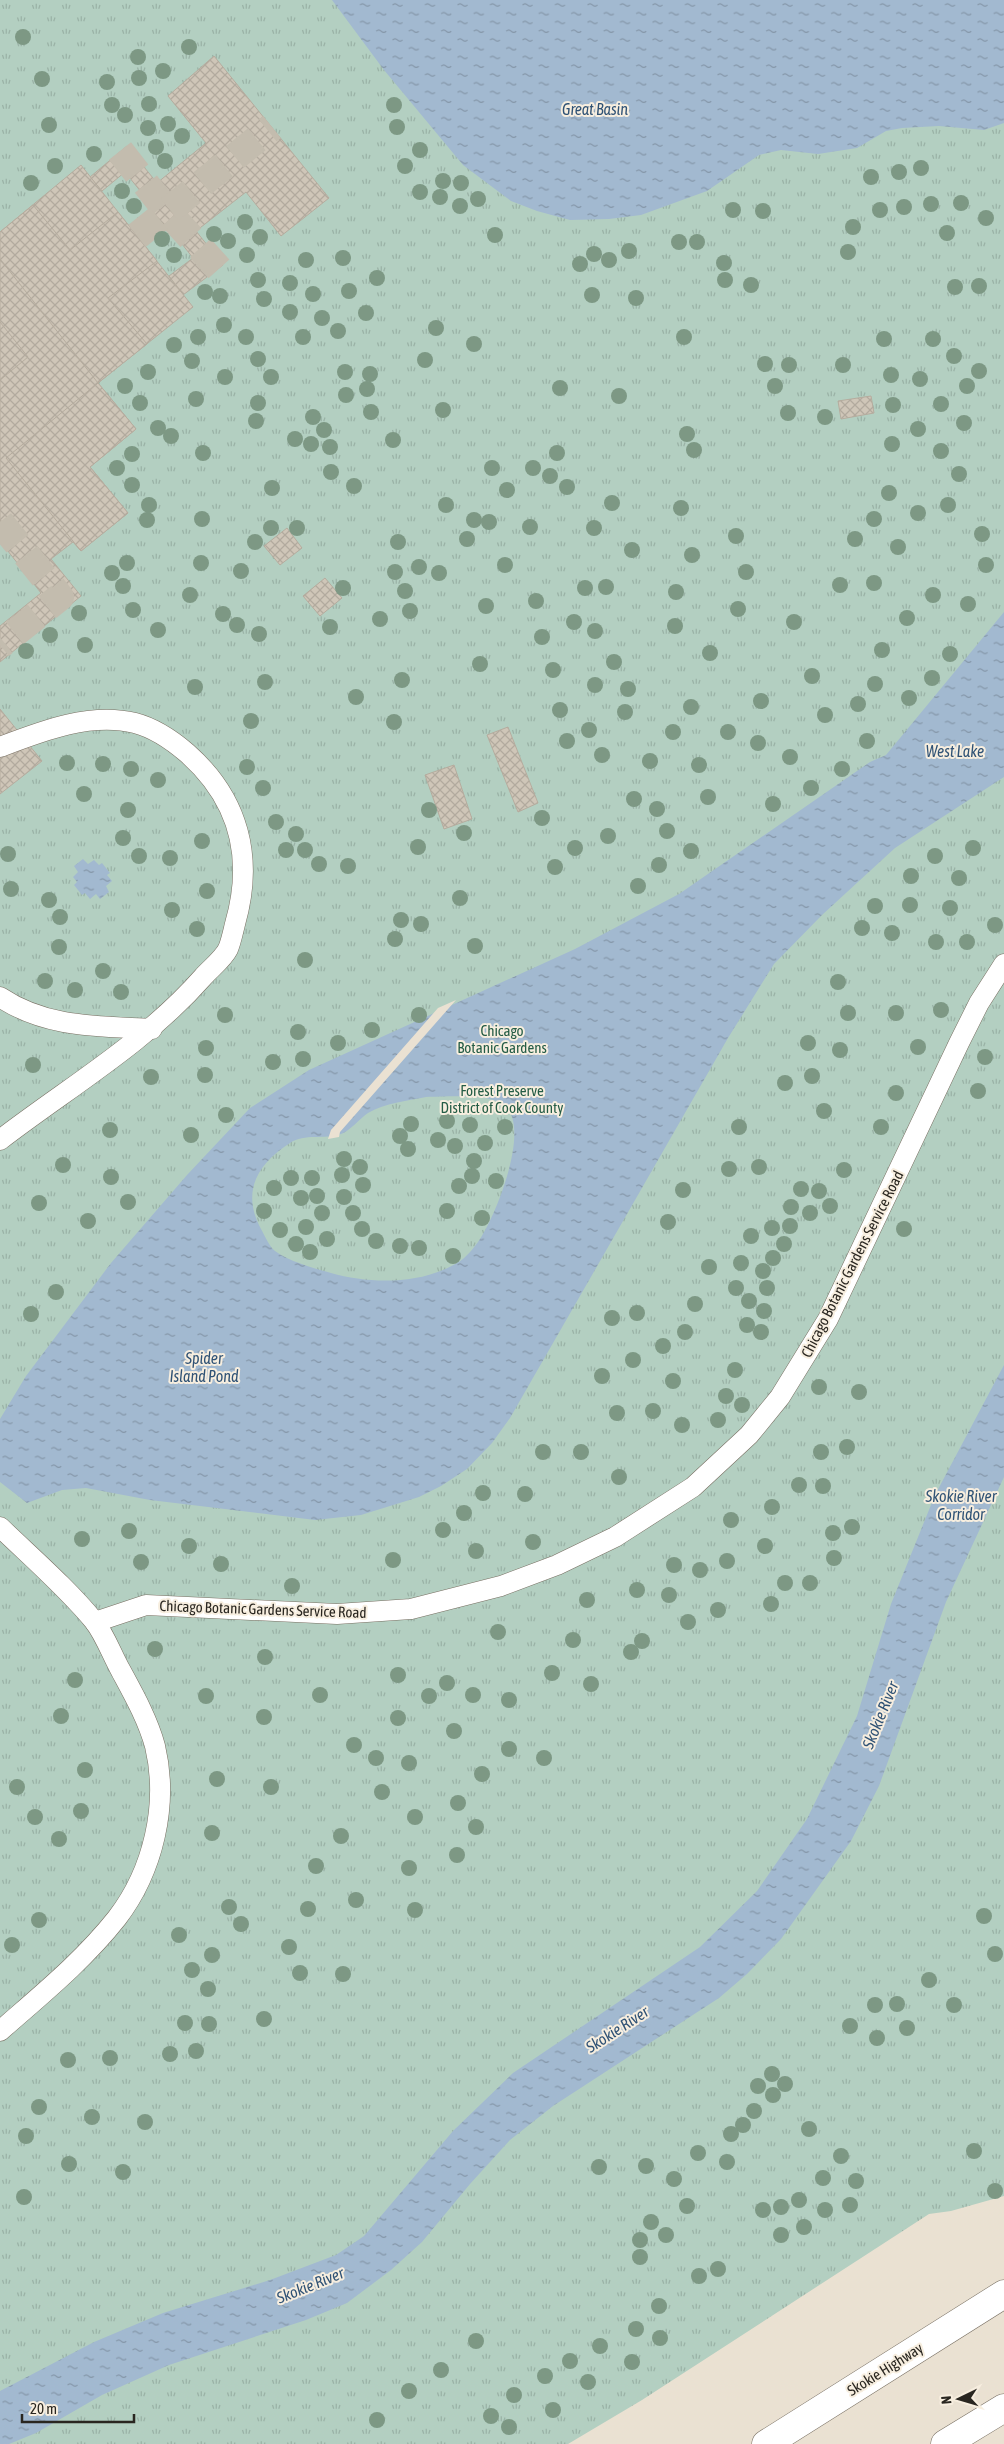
<svg xmlns="http://www.w3.org/2000/svg" width="1004" height="2444" font-family="'Asap Condensed',sans-serif">
<style>
.park{fill:url(#park-tufts)}
.water{fill:url(#water-ripples);fill-rule:evenodd}
.pier{fill:#eae1d2}
.building{fill:url(#building-cross-hatch);stroke:#b5ac9e}
.lines{fill:none;stroke-linecap:round;stroke-linejoin:round}
.street-tunnel{stroke:#c3bcae;stroke-width:28;stroke-dasharray:28 14;stroke-linecap:butt}
.lane-casing{stroke:#786f62;stroke-width:21}
.highway-casing{stroke:#786f62;stroke-width:29}
.lane{stroke:#fff;stroke-width:20}
.highway{stroke:#fff;stroke-width:28}
.tree{fill:#7d9884}
.labels{text-anchor:middle;dominant-baseline:central;stroke-width:4;stroke-linejoin:round;paint-order:stroke}
.park-label{font-size:15px;fill:#245c45;stroke:#f7eedf}
.street-label{font-size:15px;fill:#292620;stroke:#f7eedf}
.water-label{font-size:16px;font-style:italic;fill:#2f5275;stroke:#f7eedf}
</style>
<defs>
<pattern id="park-tufts" width="24" height="20" patternUnits="userSpaceOnUse" patternTransform="scale(1.25)"><rect width="24" height="20" fill="#b3cfc1"/><path d="M3 7l-1-3M5 7V3M7 7l1-3M15 17l-1-3M17 17v-4M19 17l1-3" fill="none" stroke="#9ab2a6"/></pattern>
<pattern id="water-ripples" width="26" height="14" patternUnits="userSpaceOnUse" patternTransform="scale(1.25)"><rect width="26" height="14" fill="#a2b9d0"/><path d="M2 4q2-2 4 0t4 0M15 11q2-2 4 0t4 0" fill="none" stroke="#8496a8"/></pattern>
<pattern id="building-cross-hatch" width="8" height="8" patternUnits="userSpaceOnUse" patternTransform="scale(1.25)"><rect width="8" height="8" fill="#cfc6b8"/><path d="M0 0l8 8M0 8l8-8" fill="none" stroke="#b2aa9e"/></pattern>
</defs>
<rect width="100%" height="100%" fill="#eae1d2"/>
<!-- park -->
<polygon class="park" points="0,0 1004,0 1004,2196 951,2211 929,2214 642,2400 568,2444 0,2444"/>
<!-- water -->
<g class="water">
<polygon points="332,0 1004,0 1004,123 984,130 939,126 902,128 886,131 857,148 818,154 781,150 759,155 707,191 641,215 609,219 570,220 537,211 511,201 463,165 384,70"/>
<path d="M1004,612v165l-109,71 -73,67 -48,49 -46,74 -218,380 -18,25 -25,26 -26,17 -22,11 -58,18 -46,5 -165,-20 -64,-12 -24,2 -35,13 -27,-21v-63l26,-43 85,-113 76,-88 63,-67 59,-38 266,-121 104,-55 191,-132 16,-7zM426,1097c20,0 62,-4 78,8 28,21 -8,110 -24,134 -6,9 -14,19 -23,24 -37,22 -87,21 -126,10 -17,-5 -41,-11 -56,-22 -6,-5 -10,-15 -14,-22 -20,-37 -4,-65 29,-86 15,-10 34,-3 51,-9 9,-3 18,-15 27,-21 18,-10 38,-12 58,-16z"/>
<polygon points="83,859 88,864 94,860 99,865 102,863 110,873 107,875 112,881 106,886 109,892 100,899 96,894 90,899 85,893 82,895 74,885 77,882 73,877 78,872 74,866"/>
<polygon points="1004,1365 1004,1477 946,1602 879,1786 851,1841 781,1939 747,1974 719,1998 553,2106 510,2140 470,2184 422,2242 391,2270 347,2303 306,2320 169,2365 102,2395 36,2433 9,2444 0,2444 0,2391 94,2342 163,2313 270,2280 336,2255 364,2236 453,2131 513,2073 700,1947 757,1891 807,1819 857,1716 891,1604 935,1495"/>
</g>
<!-- pier -->
<polygon class="pier" points="456,1000 340,1132 339,1137 328,1139 331,1130 438,1008"/>
<!-- building -->
<g class="building">
<polygon points="214,56 329,198 281,236 246,192 196,231 223,265 183,295 169,276 193,258 167,225 142,243 131,228 154,208 125,172 102,191 90,177 127,146 157,183 206,143 168,96"/>
<polygon points="81,165 193,307 98,383 136,429 90,467 128,513 81,551 73,542 51,559 81,596 0,662 0,626 41,593 0,541 0,232"/>
<polygon points="33,205 70,250 118,212 157,261 108,298 147,344 98,383 0,259 0,232"/>
<polygon points="0,322 28,357 0,380"/>
<polygon points="98,383 136,429 90,467 128,513 81,551 6,458"/>
<polygon points="871,396 874,413 841,419 838,401"/>
<polygon points="287,528 302,548 280,565 264,546"/>
<polygon points="325,578 342,598 320,616 303,596"/>
<polygon points="0,709 42,761 0,794"/>
<polygon points="508,727 538,803 518,812 487,735"/>
<polygon points="454,765 472,819 444,829 425,775"/>
</g>
<g class="lines">
<!-- street-tunnel -->
<g class="street-tunnel">
<polyline points="120,151 167,211 219,269"/>
<polyline points="137,236 272,127"/>
<polyline points="0,522 60,597 0,645"/>
</g>
<!-- lane casing -->
<g class="lane-casing">
<g id="lane">
<path d="M0,747c42,-16 90,-35 135,-24 19,5 38,18 52,30 52,46 67,105 48,171 -2,8 -4,18 -7,25 -5,10 -18,20 -25,28 -58,66 -134,110 -203,163"/>
<path d="M0,997c46,31 98,29 152,32"/>
<path d="M0,1527c31,30 67,61 94,94 11,14 18,34 27,50 13,24 27,49 34,75 14,59 -2,125 -38,172 -34,43 -76,77 -117,113"/>
<polyline points="95,1622 146,1605 337,1614 411,1609 501,1586 557,1565 615,1537 693,1487 749,1435 780,1397 828,1319 959,1043 979,1003 1004,964"/>
</g>
</g>
<!-- highway casing -->
<g class="highway-casing">
<g id="highway">
<polyline points="766,2444 1004,2294"/>
<polyline points="945,2444 1004,2408"/>
</g>
</g>
<!-- lane -->
<use href="#lane" class="lane"/>
<!-- highway -->
<use href="#highway" class="highway"/>
</g>
<!-- trees -->
<g class="tree">
<circle cx="23" cy="37" r="8"/>
<circle cx="189" cy="47" r="8"/>
<circle cx="138" cy="57" r="8"/>
<circle cx="163" cy="71" r="8"/>
<circle cx="139" cy="78" r="8"/>
<circle cx="42" cy="79" r="8"/>
<circle cx="107" cy="82" r="8"/>
<circle cx="149" cy="104" r="8"/>
<circle cx="112" cy="105" r="8"/>
<circle cx="394" cy="105" r="8"/>
<circle cx="125" cy="115" r="8"/>
<circle cx="168" cy="124" r="8"/>
<circle cx="49" cy="125" r="8"/>
<circle cx="397" cy="127" r="8"/>
<circle cx="148" cy="128" r="8"/>
<circle cx="182" cy="136" r="8"/>
<circle cx="156" cy="147" r="8"/>
<circle cx="420" cy="150" r="8"/>
<circle cx="94" cy="154" r="8"/>
<circle cx="165" cy="161" r="8"/>
<circle cx="55" cy="166" r="8"/>
<circle cx="405" cy="166" r="8"/>
<circle cx="921" cy="168" r="8"/>
<circle cx="899" cy="172" r="8"/>
<circle cx="871" cy="177" r="8"/>
<circle cx="443" cy="181" r="8"/>
<circle cx="31" cy="183" r="8"/>
<circle cx="461" cy="183" r="8"/>
<circle cx="122" cy="191" r="8"/>
<circle cx="420" cy="192" r="8"/>
<circle cx="440" cy="197" r="8"/>
<circle cx="478" cy="199" r="8"/>
<circle cx="961" cy="203" r="8"/>
<circle cx="931" cy="204" r="8"/>
<circle cx="134" cy="206" r="8"/>
<circle cx="460" cy="206" r="8"/>
<circle cx="904" cy="207" r="8"/>
<circle cx="733" cy="210" r="8"/>
<circle cx="880" cy="210" r="8"/>
<circle cx="763" cy="211" r="8"/>
<circle cx="986" cy="218" r="8"/>
<circle cx="245" cy="222" r="8"/>
<circle cx="853" cy="227" r="8"/>
<circle cx="947" cy="233" r="8"/>
<circle cx="214" cy="234" r="8"/>
<circle cx="495" cy="235" r="8"/>
<circle cx="260" cy="237" r="8"/>
<circle cx="162" cy="239" r="8"/>
<circle cx="228" cy="241" r="8"/>
<circle cx="679" cy="242" r="8"/>
<circle cx="697" cy="242" r="8"/>
<circle cx="629" cy="251" r="8"/>
<circle cx="848" cy="252" r="8"/>
<circle cx="594" cy="254" r="8"/>
<circle cx="174" cy="255" r="8"/>
<circle cx="247" cy="255" r="8"/>
<circle cx="343" cy="258" r="8"/>
<circle cx="306" cy="260" r="8"/>
<circle cx="609" cy="260" r="8"/>
<circle cx="724" cy="263" r="8"/>
<circle cx="580" cy="264" r="8"/>
<circle cx="377" cy="278" r="8"/>
<circle cx="258" cy="280" r="8"/>
<circle cx="725" cy="280" r="8"/>
<circle cx="290" cy="283" r="8"/>
<circle cx="751" cy="285" r="8"/>
<circle cx="979" cy="286" r="8"/>
<circle cx="955" cy="287" r="8"/>
<circle cx="349" cy="291" r="8"/>
<circle cx="205" cy="292" r="8"/>
<circle cx="313" cy="294" r="8"/>
<circle cx="592" cy="295" r="8"/>
<circle cx="220" cy="296" r="8"/>
<circle cx="636" cy="298" r="8"/>
<circle cx="264" cy="299" r="8"/>
<circle cx="290" cy="312" r="8"/>
<circle cx="366" cy="313" r="8"/>
<circle cx="322" cy="318" r="8"/>
<circle cx="224" cy="325" r="8"/>
<circle cx="436" cy="328" r="8"/>
<circle cx="338" cy="331" r="8"/>
<circle cx="198" cy="337" r="8"/>
<circle cx="246" cy="337" r="8"/>
<circle cx="303" cy="337" r="8"/>
<circle cx="684" cy="337" r="8"/>
<circle cx="884" cy="339" r="8"/>
<circle cx="933" cy="339" r="8"/>
<circle cx="474" cy="344" r="8"/>
<circle cx="174" cy="345" r="8"/>
<circle cx="954" cy="356" r="8"/>
<circle cx="258" cy="359" r="8"/>
<circle cx="425" cy="360" r="8"/>
<circle cx="192" cy="361" r="8"/>
<circle cx="765" cy="364" r="8"/>
<circle cx="789" cy="365" r="8"/>
<circle cx="843" cy="365" r="8"/>
<circle cx="979" cy="371" r="8"/>
<circle cx="148" cy="372" r="8"/>
<circle cx="345" cy="372" r="8"/>
<circle cx="370" cy="374" r="8"/>
<circle cx="891" cy="375" r="8"/>
<circle cx="225" cy="377" r="8"/>
<circle cx="271" cy="377" r="8"/>
<circle cx="920" cy="379" r="8"/>
<circle cx="125" cy="386" r="8"/>
<circle cx="775" cy="386" r="8"/>
<circle cx="967" cy="386" r="8"/>
<circle cx="560" cy="388" r="8"/>
<circle cx="367" cy="389" r="8"/>
<circle cx="346" cy="395" r="8"/>
<circle cx="619" cy="396" r="8"/>
<circle cx="196" cy="399" r="8"/>
<circle cx="140" cy="403" r="8"/>
<circle cx="258" cy="403" r="8"/>
<circle cx="941" cy="404" r="8"/>
<circle cx="893" cy="405" r="8"/>
<circle cx="443" cy="410" r="8"/>
<circle cx="371" cy="412" r="8"/>
<circle cx="788" cy="413" r="8"/>
<circle cx="313" cy="417" r="8"/>
<circle cx="825" cy="417" r="8"/>
<circle cx="256" cy="421" r="8"/>
<circle cx="964" cy="423" r="8"/>
<circle cx="158" cy="428" r="8"/>
<circle cx="918" cy="429" r="8"/>
<circle cx="324" cy="430" r="8"/>
<circle cx="687" cy="434" r="8"/>
<circle cx="171" cy="436" r="8"/>
<circle cx="295" cy="439" r="8"/>
<circle cx="393" cy="440" r="8"/>
<circle cx="311" cy="444" r="8"/>
<circle cx="892" cy="444" r="8"/>
<circle cx="330" cy="447" r="8"/>
<circle cx="694" cy="450" r="8"/>
<circle cx="941" cy="451" r="8"/>
<circle cx="203" cy="453" r="8"/>
<circle cx="557" cy="453" r="8"/>
<circle cx="132" cy="454" r="8"/>
<circle cx="117" cy="468" r="8"/>
<circle cx="492" cy="468" r="8"/>
<circle cx="533" cy="468" r="8"/>
<circle cx="331" cy="472" r="8"/>
<circle cx="959" cy="474" r="8"/>
<circle cx="550" cy="476" r="8"/>
<circle cx="132" cy="485" r="8"/>
<circle cx="354" cy="486" r="8"/>
<circle cx="567" cy="487" r="8"/>
<circle cx="272" cy="488" r="8"/>
<circle cx="507" cy="490" r="8"/>
<circle cx="889" cy="493" r="8"/>
<circle cx="612" cy="503" r="8"/>
<circle cx="149" cy="505" r="8"/>
<circle cx="446" cy="505" r="8"/>
<circle cx="948" cy="505" r="8"/>
<circle cx="681" cy="508" r="8"/>
<circle cx="918" cy="513" r="8"/>
<circle cx="202" cy="519" r="8"/>
<circle cx="874" cy="519" r="8"/>
<circle cx="147" cy="520" r="8"/>
<circle cx="474" cy="520" r="8"/>
<circle cx="489" cy="522" r="8"/>
<circle cx="530" cy="527" r="8"/>
<circle cx="271" cy="528" r="8"/>
<circle cx="297" cy="528" r="8"/>
<circle cx="594" cy="528" r="8"/>
<circle cx="982" cy="534" r="8"/>
<circle cx="736" cy="536" r="8"/>
<circle cx="467" cy="539" r="8"/>
<circle cx="855" cy="539" r="8"/>
<circle cx="255" cy="542" r="8"/>
<circle cx="398" cy="542" r="8"/>
<circle cx="898" cy="547" r="8"/>
<circle cx="632" cy="550" r="8"/>
<circle cx="692" cy="555" r="8"/>
<circle cx="127" cy="563" r="8"/>
<circle cx="201" cy="563" r="8"/>
<circle cx="505" cy="565" r="8"/>
<circle cx="986" cy="565" r="8"/>
<circle cx="419" cy="567" r="8"/>
<circle cx="241" cy="571" r="8"/>
<circle cx="395" cy="572" r="8"/>
<circle cx="746" cy="572" r="8"/>
<circle cx="112" cy="573" r="8"/>
<circle cx="439" cy="573" r="8"/>
<circle cx="874" cy="583" r="8"/>
<circle cx="840" cy="585" r="8"/>
<circle cx="123" cy="586" r="8"/>
<circle cx="606" cy="587" r="8"/>
<circle cx="343" cy="588" r="8"/>
<circle cx="585" cy="588" r="8"/>
<circle cx="405" cy="591" r="8"/>
<circle cx="676" cy="592" r="8"/>
<circle cx="190" cy="595" r="8"/>
<circle cx="933" cy="595" r="8"/>
<circle cx="536" cy="601" r="8"/>
<circle cx="968" cy="604" r="8"/>
<circle cx="486" cy="606" r="8"/>
<circle cx="738" cy="609" r="8"/>
<circle cx="133" cy="610" r="8"/>
<circle cx="410" cy="611" r="8"/>
<circle cx="79" cy="613" r="8"/>
<circle cx="223" cy="614" r="8"/>
<circle cx="907" cy="618" r="8"/>
<circle cx="380" cy="619" r="8"/>
<circle cx="574" cy="622" r="8"/>
<circle cx="794" cy="622" r="8"/>
<circle cx="237" cy="625" r="8"/>
<circle cx="675" cy="626" r="8"/>
<circle cx="330" cy="627" r="8"/>
<circle cx="158" cy="630" r="8"/>
<circle cx="595" cy="631" r="8"/>
<circle cx="259" cy="634" r="8"/>
<circle cx="50" cy="635" r="8"/>
<circle cx="542" cy="637" r="8"/>
<circle cx="85" cy="645" r="8"/>
<circle cx="882" cy="650" r="8"/>
<circle cx="26" cy="651" r="8"/>
<circle cx="710" cy="653" r="8"/>
<circle cx="950" cy="654" r="8"/>
<circle cx="614" cy="662" r="8"/>
<circle cx="480" cy="664" r="8"/>
<circle cx="553" cy="670" r="8"/>
<circle cx="812" cy="676" r="8"/>
<circle cx="932" cy="678" r="8"/>
<circle cx="402" cy="680" r="8"/>
<circle cx="265" cy="682" r="8"/>
<circle cx="875" cy="684" r="8"/>
<circle cx="595" cy="685" r="8"/>
<circle cx="195" cy="687" r="8"/>
<circle cx="628" cy="689" r="8"/>
<circle cx="356" cy="697" r="8"/>
<circle cx="909" cy="698" r="8"/>
<circle cx="761" cy="701" r="8"/>
<circle cx="858" cy="704" r="8"/>
<circle cx="691" cy="707" r="8"/>
<circle cx="560" cy="710" r="8"/>
<circle cx="625" cy="712" r="8"/>
<circle cx="825" cy="715" r="8"/>
<circle cx="251" cy="721" r="8"/>
<circle cx="394" cy="722" r="8"/>
<circle cx="589" cy="730" r="8"/>
<circle cx="673" cy="732" r="8"/>
<circle cx="728" cy="732" r="8"/>
<circle cx="567" cy="741" r="8"/>
<circle cx="867" cy="741" r="8"/>
<circle cx="758" cy="743" r="8"/>
<circle cx="602" cy="755" r="8"/>
<circle cx="790" cy="757" r="8"/>
<circle cx="650" cy="761" r="8"/>
<circle cx="67" cy="763" r="8"/>
<circle cx="103" cy="764" r="8"/>
<circle cx="699" cy="765" r="8"/>
<circle cx="247" cy="767" r="8"/>
<circle cx="131" cy="769" r="8"/>
<circle cx="842" cy="769" r="8"/>
<circle cx="158" cy="780" r="8"/>
<circle cx="263" cy="788" r="8"/>
<circle cx="811" cy="788" r="8"/>
<circle cx="84" cy="794" r="8"/>
<circle cx="708" cy="797" r="8"/>
<circle cx="634" cy="799" r="8"/>
<circle cx="773" cy="804" r="8"/>
<circle cx="657" cy="809" r="8"/>
<circle cx="128" cy="810" r="8"/>
<circle cx="429" cy="810" r="8"/>
<circle cx="542" cy="818" r="8"/>
<circle cx="276" cy="822" r="8"/>
<circle cx="667" cy="831" r="8"/>
<circle cx="464" cy="833" r="8"/>
<circle cx="296" cy="834" r="8"/>
<circle cx="608" cy="836" r="8"/>
<circle cx="123" cy="838" r="8"/>
<circle cx="202" cy="841" r="8"/>
<circle cx="418" cy="847" r="8"/>
<circle cx="575" cy="848" r="8"/>
<circle cx="973" cy="848" r="8"/>
<circle cx="286" cy="850" r="8"/>
<circle cx="305" cy="850" r="8"/>
<circle cx="691" cy="851" r="8"/>
<circle cx="8" cy="854" r="8"/>
<circle cx="139" cy="856" r="8"/>
<circle cx="935" cy="856" r="8"/>
<circle cx="170" cy="858" r="8"/>
<circle cx="319" cy="864" r="8"/>
<circle cx="659" cy="865" r="8"/>
<circle cx="348" cy="866" r="8"/>
<circle cx="555" cy="867" r="8"/>
<circle cx="911" cy="876" r="8"/>
<circle cx="959" cy="878" r="8"/>
<circle cx="638" cy="886" r="8"/>
<circle cx="11" cy="889" r="8"/>
<circle cx="207" cy="891" r="8"/>
<circle cx="460" cy="898" r="8"/>
<circle cx="49" cy="900" r="8"/>
<circle cx="910" cy="905" r="8"/>
<circle cx="875" cy="906" r="8"/>
<circle cx="950" cy="908" r="8"/>
<circle cx="172" cy="910" r="8"/>
<circle cx="60" cy="917" r="8"/>
<circle cx="401" cy="920" r="8"/>
<circle cx="421" cy="924" r="8"/>
<circle cx="995" cy="925" r="8"/>
<circle cx="862" cy="928" r="8"/>
<circle cx="197" cy="929" r="8"/>
<circle cx="892" cy="933" r="8"/>
<circle cx="395" cy="939" r="8"/>
<circle cx="936" cy="942" r="8"/>
<circle cx="967" cy="942" r="8"/>
<circle cx="475" cy="946" r="8"/>
<circle cx="59" cy="947" r="8"/>
<circle cx="305" cy="960" r="8"/>
<circle cx="103" cy="971" r="8"/>
<circle cx="45" cy="981" r="8"/>
<circle cx="838" cy="982" r="8"/>
<circle cx="75" cy="990" r="8"/>
<circle cx="121" cy="992" r="8"/>
<circle cx="941" cy="1010" r="8"/>
<circle cx="848" cy="1013" r="8"/>
<circle cx="896" cy="1013" r="8"/>
<circle cx="225" cy="1015" r="8"/>
<circle cx="419" cy="1015" r="8"/>
<circle cx="372" cy="1030" r="8"/>
<circle cx="298" cy="1032" r="8"/>
<circle cx="338" cy="1043" r="8"/>
<circle cx="808" cy="1043" r="8"/>
<circle cx="918" cy="1047" r="8"/>
<circle cx="206" cy="1048" r="8"/>
<circle cx="840" cy="1050" r="8"/>
<circle cx="985" cy="1057" r="8"/>
<circle cx="303" cy="1059" r="8"/>
<circle cx="273" cy="1062" r="8"/>
<circle cx="33" cy="1065" r="8"/>
<circle cx="205" cy="1075" r="8"/>
<circle cx="812" cy="1076" r="8"/>
<circle cx="151" cy="1077" r="8"/>
<circle cx="785" cy="1083" r="8"/>
<circle cx="978" cy="1091" r="8"/>
<circle cx="896" cy="1093" r="8"/>
<circle cx="824" cy="1111" r="8"/>
<circle cx="226" cy="1115" r="8"/>
<circle cx="447" cy="1121" r="8"/>
<circle cx="411" cy="1124" r="8"/>
<circle cx="470" cy="1125" r="8"/>
<circle cx="505" cy="1127" r="8"/>
<circle cx="739" cy="1127" r="8"/>
<circle cx="881" cy="1127" r="8"/>
<circle cx="110" cy="1130" r="8"/>
<circle cx="191" cy="1135" r="8"/>
<circle cx="400" cy="1136" r="8"/>
<circle cx="438" cy="1140" r="8"/>
<circle cx="485" cy="1143" r="8"/>
<circle cx="455" cy="1146" r="8"/>
<circle cx="408" cy="1149" r="8"/>
<circle cx="344" cy="1159" r="8"/>
<circle cx="474" cy="1161" r="8"/>
<circle cx="63" cy="1165" r="8"/>
<circle cx="360" cy="1167" r="8"/>
<circle cx="759" cy="1167" r="8"/>
<circle cx="729" cy="1169" r="8"/>
<circle cx="844" cy="1170" r="8"/>
<circle cx="342" cy="1175" r="8"/>
<circle cx="472" cy="1176" r="8"/>
<circle cx="111" cy="1177" r="8"/>
<circle cx="291" cy="1178" r="8"/>
<circle cx="312" cy="1178" r="8"/>
<circle cx="496" cy="1181" r="8"/>
<circle cx="363" cy="1185" r="8"/>
<circle cx="459" cy="1186" r="8"/>
<circle cx="274" cy="1188" r="8"/>
<circle cx="801" cy="1189" r="8"/>
<circle cx="683" cy="1190" r="8"/>
<circle cx="819" cy="1191" r="8"/>
<circle cx="317" cy="1196" r="8"/>
<circle cx="344" cy="1197" r="8"/>
<circle cx="301" cy="1198" r="8"/>
<circle cx="128" cy="1202" r="8"/>
<circle cx="39" cy="1203" r="8"/>
<circle cx="830" cy="1206" r="8"/>
<circle cx="791" cy="1207" r="8"/>
<circle cx="264" cy="1211" r="8"/>
<circle cx="447" cy="1211" r="8"/>
<circle cx="322" cy="1213" r="8"/>
<circle cx="353" cy="1213" r="8"/>
<circle cx="810" cy="1213" r="8"/>
<circle cx="482" cy="1218" r="8"/>
<circle cx="88" cy="1221" r="8"/>
<circle cx="668" cy="1222" r="8"/>
<circle cx="790" cy="1226" r="8"/>
<circle cx="306" cy="1227" r="8"/>
<circle cx="772" cy="1228" r="8"/>
<circle cx="362" cy="1229" r="8"/>
<circle cx="904" cy="1229" r="8"/>
<circle cx="280" cy="1230" r="8"/>
<circle cx="751" cy="1236" r="8"/>
<circle cx="327" cy="1239" r="8"/>
<circle cx="376" cy="1241" r="8"/>
<circle cx="296" cy="1244" r="8"/>
<circle cx="784" cy="1244" r="8"/>
<circle cx="400" cy="1246" r="8"/>
<circle cx="419" cy="1248" r="8"/>
<circle cx="310" cy="1252" r="8"/>
<circle cx="453" cy="1256" r="8"/>
<circle cx="773" cy="1258" r="8"/>
<circle cx="741" cy="1263" r="8"/>
<circle cx="709" cy="1267" r="8"/>
<circle cx="763" cy="1271" r="8"/>
<circle cx="736" cy="1288" r="8"/>
<circle cx="767" cy="1288" r="8"/>
<circle cx="56" cy="1292" r="8"/>
<circle cx="749" cy="1301" r="8"/>
<circle cx="695" cy="1304" r="8"/>
<circle cx="764" cy="1311" r="8"/>
<circle cx="637" cy="1313" r="8"/>
<circle cx="31" cy="1314" r="8"/>
<circle cx="612" cy="1318" r="8"/>
<circle cx="747" cy="1325" r="8"/>
<circle cx="685" cy="1332" r="8"/>
<circle cx="761" cy="1332" r="8"/>
<circle cx="663" cy="1346" r="8"/>
<circle cx="633" cy="1360" r="8"/>
<circle cx="735" cy="1370" r="8"/>
<circle cx="602" cy="1376" r="8"/>
<circle cx="673" cy="1381" r="8"/>
<circle cx="819" cy="1387" r="8"/>
<circle cx="859" cy="1392" r="8"/>
<circle cx="726" cy="1396" r="8"/>
<circle cx="742" cy="1405" r="8"/>
<circle cx="653" cy="1411" r="8"/>
<circle cx="617" cy="1413" r="8"/>
<circle cx="718" cy="1420" r="8"/>
<circle cx="682" cy="1425" r="8"/>
<circle cx="847" cy="1447" r="8"/>
<circle cx="543" cy="1452" r="8"/>
<circle cx="581" cy="1452" r="8"/>
<circle cx="821" cy="1452" r="8"/>
<circle cx="619" cy="1477" r="8"/>
<circle cx="799" cy="1485" r="8"/>
<circle cx="823" cy="1486" r="8"/>
<circle cx="483" cy="1493" r="8"/>
<circle cx="525" cy="1494" r="8"/>
<circle cx="772" cy="1507" r="8"/>
<circle cx="464" cy="1513" r="8"/>
<circle cx="731" cy="1520" r="8"/>
<circle cx="852" cy="1527" r="8"/>
<circle cx="443" cy="1530" r="8"/>
<circle cx="129" cy="1531" r="8"/>
<circle cx="833" cy="1533" r="8"/>
<circle cx="82" cy="1539" r="8"/>
<circle cx="533" cy="1542" r="8"/>
<circle cx="189" cy="1546" r="8"/>
<circle cx="765" cy="1546" r="8"/>
<circle cx="476" cy="1551" r="8"/>
<circle cx="834" cy="1558" r="8"/>
<circle cx="393" cy="1560" r="8"/>
<circle cx="727" cy="1561" r="8"/>
<circle cx="141" cy="1562" r="8"/>
<circle cx="221" cy="1564" r="8"/>
<circle cx="674" cy="1565" r="8"/>
<circle cx="700" cy="1570" r="8"/>
<circle cx="785" cy="1583" r="8"/>
<circle cx="810" cy="1583" r="8"/>
<circle cx="292" cy="1586" r="8"/>
<circle cx="637" cy="1590" r="8"/>
<circle cx="669" cy="1595" r="8"/>
<circle cx="587" cy="1600" r="8"/>
<circle cx="771" cy="1604" r="8"/>
<circle cx="718" cy="1610" r="8"/>
<circle cx="688" cy="1622" r="8"/>
<circle cx="498" cy="1632" r="8"/>
<circle cx="573" cy="1640" r="8"/>
<circle cx="642" cy="1641" r="8"/>
<circle cx="155" cy="1649" r="8"/>
<circle cx="631" cy="1652" r="8"/>
<circle cx="265" cy="1657" r="8"/>
<circle cx="552" cy="1673" r="8"/>
<circle cx="398" cy="1675" r="8"/>
<circle cx="75" cy="1680" r="8"/>
<circle cx="447" cy="1683" r="8"/>
<circle cx="591" cy="1684" r="8"/>
<circle cx="320" cy="1695" r="8"/>
<circle cx="473" cy="1695" r="8"/>
<circle cx="206" cy="1696" r="8"/>
<circle cx="429" cy="1696" r="8"/>
<circle cx="509" cy="1700" r="8"/>
<circle cx="61" cy="1716" r="8"/>
<circle cx="264" cy="1717" r="8"/>
<circle cx="398" cy="1718" r="8"/>
<circle cx="454" cy="1731" r="8"/>
<circle cx="354" cy="1745" r="8"/>
<circle cx="509" cy="1749" r="8"/>
<circle cx="376" cy="1758" r="8"/>
<circle cx="544" cy="1758" r="8"/>
<circle cx="409" cy="1763" r="8"/>
<circle cx="85" cy="1770" r="8"/>
<circle cx="482" cy="1774" r="8"/>
<circle cx="217" cy="1779" r="8"/>
<circle cx="17" cy="1787" r="8"/>
<circle cx="271" cy="1787" r="8"/>
<circle cx="382" cy="1792" r="8"/>
<circle cx="458" cy="1803" r="8"/>
<circle cx="81" cy="1811" r="8"/>
<circle cx="35" cy="1817" r="8"/>
<circle cx="415" cy="1817" r="8"/>
<circle cx="476" cy="1827" r="8"/>
<circle cx="212" cy="1833" r="8"/>
<circle cx="341" cy="1836" r="8"/>
<circle cx="59" cy="1839" r="8"/>
<circle cx="457" cy="1855" r="8"/>
<circle cx="316" cy="1866" r="8"/>
<circle cx="409" cy="1868" r="8"/>
<circle cx="356" cy="1900" r="8"/>
<circle cx="229" cy="1907" r="8"/>
<circle cx="308" cy="1909" r="8"/>
<circle cx="415" cy="1910" r="8"/>
<circle cx="984" cy="1916" r="8"/>
<circle cx="39" cy="1920" r="8"/>
<circle cx="241" cy="1924" r="8"/>
<circle cx="179" cy="1935" r="8"/>
<circle cx="12" cy="1945" r="8"/>
<circle cx="289" cy="1947" r="8"/>
<circle cx="995" cy="1954" r="8"/>
<circle cx="212" cy="1955" r="8"/>
<circle cx="192" cy="1970" r="8"/>
<circle cx="300" cy="1973" r="8"/>
<circle cx="343" cy="1974" r="8"/>
<circle cx="929" cy="1980" r="8"/>
<circle cx="208" cy="1989" r="8"/>
<circle cx="897" cy="2004" r="8"/>
<circle cx="875" cy="2005" r="8"/>
<circle cx="954" cy="2005" r="8"/>
<circle cx="264" cy="2019" r="8"/>
<circle cx="185" cy="2023" r="8"/>
<circle cx="209" cy="2024" r="8"/>
<circle cx="850" cy="2026" r="8"/>
<circle cx="907" cy="2028" r="8"/>
<circle cx="877" cy="2038" r="8"/>
<circle cx="196" cy="2051" r="8"/>
<circle cx="170" cy="2054" r="8"/>
<circle cx="110" cy="2058" r="8"/>
<circle cx="68" cy="2060" r="8"/>
<circle cx="772" cy="2074" r="8"/>
<circle cx="785" cy="2084" r="8"/>
<circle cx="758" cy="2086" r="8"/>
<circle cx="773" cy="2095" r="8"/>
<circle cx="39" cy="2107" r="8"/>
<circle cx="754" cy="2111" r="8"/>
<circle cx="92" cy="2117" r="8"/>
<circle cx="145" cy="2122" r="8"/>
<circle cx="743" cy="2125" r="8"/>
<circle cx="809" cy="2129" r="8"/>
<circle cx="731" cy="2134" r="8"/>
<circle cx="26" cy="2136" r="8"/>
<circle cx="974" cy="2151" r="8"/>
<circle cx="698" cy="2153" r="8"/>
<circle cx="841" cy="2156" r="8"/>
<circle cx="727" cy="2162" r="8"/>
<circle cx="69" cy="2164" r="8"/>
<circle cx="646" cy="2166" r="8"/>
<circle cx="599" cy="2167" r="8"/>
<circle cx="123" cy="2172" r="8"/>
<circle cx="823" cy="2178" r="8"/>
<circle cx="674" cy="2179" r="8"/>
<circle cx="856" cy="2181" r="8"/>
<circle cx="995" cy="2191" r="8"/>
<circle cx="24" cy="2197" r="8"/>
<circle cx="799" cy="2200" r="8"/>
<circle cx="850" cy="2205" r="8"/>
<circle cx="687" cy="2206" r="8"/>
<circle cx="781" cy="2207" r="8"/>
<circle cx="763" cy="2210" r="8"/>
<circle cx="825" cy="2210" r="8"/>
<circle cx="651" cy="2222" r="8"/>
<circle cx="804" cy="2227" r="8"/>
<circle cx="666" cy="2235" r="8"/>
<circle cx="781" cy="2235" r="8"/>
<circle cx="640" cy="2240" r="8"/>
<circle cx="640" cy="2257" r="8"/>
<circle cx="718" cy="2269" r="8"/>
<circle cx="699" cy="2276" r="8"/>
<circle cx="659" cy="2306" r="8"/>
<circle cx="636" cy="2329" r="8"/>
<circle cx="660" cy="2338" r="8"/>
<circle cx="476" cy="2341" r="8"/>
<circle cx="600" cy="2346" r="8"/>
<circle cx="570" cy="2361" r="8"/>
<circle cx="632" cy="2362" r="8"/>
<circle cx="441" cy="2370" r="8"/>
<circle cx="545" cy="2376" r="8"/>
<circle cx="588" cy="2382" r="8"/>
<circle cx="409" cy="2391" r="8"/>
<circle cx="514" cy="2395" r="8"/>
<circle cx="553" cy="2410" r="8"/>
<circle cx="491" cy="2416" r="8"/>
<circle cx="377" cy="2420" r="8"/>
<circle cx="509" cy="2427" r="8"/>
</g>
<g class="labels">
<!-- park labels -->
<g class="park-label">
<text x="502" y="1030">Chicago<tspan x="502" dy="17">Botanic Gardens</tspan></text>
<text x="502" y="1090">Forest Preserve<tspan x="502" dy="17">District of Cook County</tspan></text>
</g>
<!-- street labels -->
<g class="street-label">
<text transform="translate(852 1264) rotate(-63)">Chicago Botanic Gardens Service Road</text>
<text transform="translate(263 1609) rotate(2)">Chicago Botanic Gardens Service Road</text>
<text transform="translate(885 2369) rotate(-32)">Skokie Highway</text>
</g>
<!-- water labels -->
<g class="water-label">
<text x="595" y="109">Great Basin</text>
<text x="955" y="751">West Lake</text>
<text x="204" y="1358">Spider<tspan x="204" dy="18">Island Pond</tspan></text>
<text x="961" y="1496">Skokie River<tspan x="961" dy="18">Corridor</tspan></text>
<text transform="translate(880 1715) rotate(-68)">Skokie River</text>
<text transform="translate(617 2029) rotate(-33)">Skokie River</text>
<text transform="translate(310 2285) rotate(-22)">Skokie River</text>
</g>
</g>
<!-- north arrow -->
<g transform="translate(959 2399) rotate(265)" stroke="#f7eedf" stroke-width="4" paint-order="stroke">
<path d="M0-4L9 19L0 12L-9 19Z" fill="#292620"/>
<text y="-8" font-size="14" font-weight="bold" text-anchor="middle" fill="#292620">N</text>
</g>
<!-- scale -->
<path d="M22 2414v8h112v-8" fill="none" stroke="#292620" stroke-width="2.5"/>
<text x="30" y="2414" font-size="15" fill="#292620" stroke="#f7eedf" stroke-width="4" paint-order="stroke">20 m</text>
</svg>
